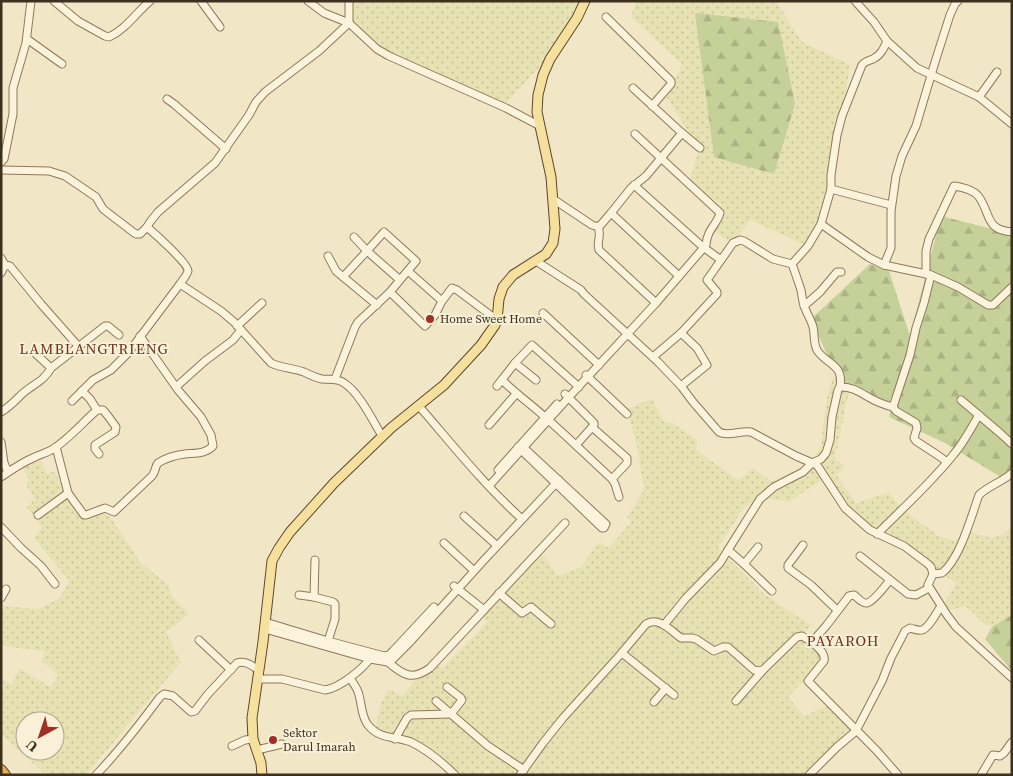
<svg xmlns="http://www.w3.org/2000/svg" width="1013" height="776" font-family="'Source Serif 4',serif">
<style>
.farmland{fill:url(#farmland-dots);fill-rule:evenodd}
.forest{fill:url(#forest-firs)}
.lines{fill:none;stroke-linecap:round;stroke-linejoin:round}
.minor-casing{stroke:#8e795a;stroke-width:9}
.major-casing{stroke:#5c472f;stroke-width:11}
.highway-casing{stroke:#5c472f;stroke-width:12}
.minor{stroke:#fbf3db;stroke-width:7}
.major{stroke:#f5e09d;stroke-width:9}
.highway{stroke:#e4ae54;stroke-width:10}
.poi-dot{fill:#a12e27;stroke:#f8f0d7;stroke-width:2}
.labels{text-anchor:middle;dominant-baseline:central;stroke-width:4;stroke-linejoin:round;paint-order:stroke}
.poi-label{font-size:12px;fill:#3e301f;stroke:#f8f0d7;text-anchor:start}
.quarter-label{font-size:15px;letter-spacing:1px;fill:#6d321c;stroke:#f8f0d7}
</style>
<defs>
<pattern id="farmland-dots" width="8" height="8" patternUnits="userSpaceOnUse" patternTransform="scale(1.25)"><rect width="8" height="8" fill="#e7e2b3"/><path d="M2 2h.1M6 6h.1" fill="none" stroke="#c7c29a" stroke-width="1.8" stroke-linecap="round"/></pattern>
<pattern id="forest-firs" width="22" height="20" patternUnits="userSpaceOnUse" patternTransform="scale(1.25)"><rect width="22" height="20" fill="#c6d099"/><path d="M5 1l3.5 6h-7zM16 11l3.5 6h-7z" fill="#abb383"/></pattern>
</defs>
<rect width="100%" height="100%" fill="#f1e7c7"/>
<!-- farmland -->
<g class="farmland">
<polygon points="345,1 588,1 578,26 504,105 377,49 349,23"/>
<polygon points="636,1 776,1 802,42 850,65 831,189 808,246 750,220 733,243 710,229 722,205 689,184 699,148 667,98 682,64 631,17"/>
<polygon points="841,363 858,373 848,396 835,458 845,466 836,475 856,503 889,492 902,509 939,536 955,541 966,531 992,538 1004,534 1012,526 1012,631 986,625 965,606 951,610 944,604 956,583 901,546 868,533 848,515 823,479 789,502 758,497 743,509 718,548 764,594 811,625 800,638 824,660 788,697 804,716 828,705 852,730 820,759 804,775 492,775 487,770 481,775 452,775 437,757 401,736 376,727 380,706 388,689 403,696 432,657 442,669 487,622 477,611 506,579 539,549 558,576 581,567 599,542 609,548 631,522 627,517 644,490 637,446 627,409 652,399 663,421 674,424 697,440 696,450 738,480 753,468 772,481 809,465 821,446 824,419 829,388"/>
<path d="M40,458l7,16 8,-3 4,10 22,37 21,-8 10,10 29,43 27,22 4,11 17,18 -23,18 15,30 -95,113h-40l-45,-41v-56l11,7 7,-17 31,19 8,-11 -16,-15 2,-10 -43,-5v-40l37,3 22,-11 9,-17 -35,-43 8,-11 -15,-20 8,-8 -9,-14 3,-6 -8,-13zM25,721h30v30h-30z"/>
</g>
<!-- forest -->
<g class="forest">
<polygon points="695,13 778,22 795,104 774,174 714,157"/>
<polygon points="941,216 1012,234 1012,474 1004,479 945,443 889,417 897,384 889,402 841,386 811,319 870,264 889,271 910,336"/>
<polygon points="1012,615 1012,671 985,639 992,627"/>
</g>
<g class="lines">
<!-- minor casing -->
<g class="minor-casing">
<g id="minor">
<path d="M54,1l24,20 27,15 4,1c17,-8 27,-24 41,-36"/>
<polyline points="201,1 220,27"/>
<polyline points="308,1 324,13 349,23 377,49 389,56 506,108 540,126"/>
<polyline points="606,17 671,81 671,84 652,106"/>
<polyline points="27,39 62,64"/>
<polyline points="887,41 917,68 979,97 1012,124"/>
<polyline points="979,97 997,72"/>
<polyline points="167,99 174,104 226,149"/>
<polyline points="682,133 700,148"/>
<polyline points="1,162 4,159 13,114 13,88 26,43 31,1"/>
<path d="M1,170l48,1 16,5 31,21 7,12 30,23 3,2h4l7,-7c7,6 42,37 41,44 -1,4 -6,10 -8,13"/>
<polyline points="634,185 703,247 721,260"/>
<polyline points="831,189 891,205"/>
<polyline points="553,199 592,225 599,227 611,213 631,188 646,176 682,133 633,88"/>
<polyline points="611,213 679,276"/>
<polyline points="821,224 868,257 884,265 931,275 958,287 988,305 993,305 1012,287"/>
<path d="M598,226c4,12 -2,15 1,24l57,53"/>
<polyline points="147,227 150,222 158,212 215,163 249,115 256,102 265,92 319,51 349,23 349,1"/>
<polyline points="328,256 336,271 377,305"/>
<polyline points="1,258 5,265"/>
<path d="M536,261l45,29 3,4 74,68 23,24 12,16 26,30c9,5 22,-2 32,0l45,24 21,9 28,43 25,22 34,16 24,18 3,3 2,7 -5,11 19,30 9,12 56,51"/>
<path d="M792,264c3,8 6,17 9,26 1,5 1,10 3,15 2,8 7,14 9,22 2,7 0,15 4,23 9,15 27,13 23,37"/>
<polyline points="884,265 891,248 891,211 896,176 902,156 916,126 935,62 950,15 955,4 958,1"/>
<polyline points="408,271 442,301 452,288 457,290 497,320"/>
<polyline points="1,273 5,265 10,266 41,304 79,347"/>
<path d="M926,274v-23l3,-12 25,-53c7,1 20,4 25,11 12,17 6,33 33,35"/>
<polyline points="931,275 924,303 916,328 910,355 893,407 896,411 916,423 917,428 914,438 916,441 939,456 947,462"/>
<polyline points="343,277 367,251 354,237"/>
<polyline points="390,292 425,326 435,315 442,301"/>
<polyline points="804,306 820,292 837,272 841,272"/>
<polyline points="543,313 599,365"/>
<polyline points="237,326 262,303"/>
<polyline points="36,354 51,368"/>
<path d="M653,357l28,-24 36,-39v-2l-10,-12 26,-37 7,-3 4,1 29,18 19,5 16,-18 13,-22 10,-35v-14l6,-40 5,-19 20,-51c3,-4 6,-4 11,-6 8,-4 11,-11 14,-18l-13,-19 -19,-21"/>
<polyline points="515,363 536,380"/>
<polyline points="586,375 627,414"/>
<polyline points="335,379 355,327 358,322 390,292 400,280 416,261 384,232 367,251 400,280"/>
<path d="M502,380c14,14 30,25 44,38 23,20 44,41 66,61l3,5 4,13"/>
<polyline points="497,386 515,363 532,345 579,387"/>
<polyline points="681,386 707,365 697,348 681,333"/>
<polyline points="176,387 205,361 233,340 241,330"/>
<polyline points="565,394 594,423 594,425 576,445"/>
<polyline points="961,400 1000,433 1012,444"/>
<path d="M72,401l21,-21 18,-10 17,-17 52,-69 41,27 13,11 37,41c10,5 22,5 33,9 6,3 12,6 18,7 8,1 15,-1 22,4 15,9 29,38 38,53"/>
<path d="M418,405c34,39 66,80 104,114"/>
<polyline points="97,410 103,410 108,416 116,427 115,432 95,445 95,449 99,454"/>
<path d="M1,412c7,-4 13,-10 18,-15 11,-12 24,-14 32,-29l54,-42h3l11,9"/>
<polyline points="489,425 516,394"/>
<polyline points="592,427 627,458 627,463 612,479"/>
<polyline points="1,442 4,463 8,472"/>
<polyline points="518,447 602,528 604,528 606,524 522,446"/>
<polyline points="498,470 557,404"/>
<path d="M1,477c10,-7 22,-15 34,-20 6,-3 12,-4 18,-8 16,-10 29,-26 44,-39l-7,-11 -8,-8"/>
<path d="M489,486l80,-89 87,-94 50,-58c1,-16 11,-20 14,-32l-3,-3 -82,-76"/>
<path d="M68,493l16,22h2l19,-7 9,4 38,-36c4,-5 3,-10 6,-13 8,-5 18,-8 27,-9 11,-1 20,0 28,-8l-2,-11 -10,-18 -23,-27 -38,-54"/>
<polyline points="38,515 68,493 56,447"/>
<polyline points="464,516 494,543"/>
<polyline points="1,527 21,548 41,566 55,584"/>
<path d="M877,534c26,-26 54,-51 77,-80 10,-12 17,-26 25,-39"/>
<polyline points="444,543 471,568"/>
<polyline points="803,545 788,565 788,568 811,585 837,610"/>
<path d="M758,547l-14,17 -16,-14 32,-51 14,-12 29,-15 9,-9 9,-4 5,-6 4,-13 2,-23 6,-27 2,-3c11,-1 21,6 30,11 7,4 15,7 23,9"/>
<polyline points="860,556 908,594 916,595 929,588 928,585"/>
<polyline points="744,564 772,591"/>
<path d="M933,574l9,-1c18,-14 29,-56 37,-78 9,-9 23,-13 33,-22"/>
<polyline points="454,586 483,609"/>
<polyline points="499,593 522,613 531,607 551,624"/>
<polyline points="299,595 314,597 333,602 335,604 335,619 328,641"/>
<polyline points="314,597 315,560"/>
<polyline points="1,598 6,589"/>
<polyline points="265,622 328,641 384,656 389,655 393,651 434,607"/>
<polyline points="664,625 686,598 720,563 728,550"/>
<polyline points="265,629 370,659 388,662 391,661 411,641 485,559 559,480"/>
<polyline points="199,640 231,670"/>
<path d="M812,642c5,5 14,11 12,19l-16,20 69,70 21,24"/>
<polyline points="622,653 674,695"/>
<path d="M388,662c15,13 24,19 42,6l135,-145"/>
<path d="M350,678c3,5 8,11 9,17 3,10 2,21 9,30 12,15 28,11 43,17 16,8 31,20 44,33"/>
<path d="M258,679h24l43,11c15,-2 38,-21 47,-34"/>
<polyline points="436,701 488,746 524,770"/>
<polyline points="736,701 763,670"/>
<polyline points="654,702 666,688"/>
<polyline points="395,739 407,718 411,715 451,714 462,700 461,698 447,687"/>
<polyline points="232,746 245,740 253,739"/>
<polyline points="257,750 282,744"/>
<path d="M96,775c23,-24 44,-51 64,-78l4,-3 9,2 18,16 4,-1 13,-17 29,-31c8,-3 15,3 22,7"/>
<path d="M520,775l23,-32 20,-25 56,-62 27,-32c13,-8 25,7 35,14h11l4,1 18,12 9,-4h5l26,23 5,1 4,-1 34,-33 5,-1 10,6 14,-16 23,-30 5,-1c3,2 9,9 13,8 6,-1 19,-18 23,-23"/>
<path d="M809,775l28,-28 19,-16 26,-50 9,-23 12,-23 2,-4 5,-3c4,1 8,3 12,2 7,-2 15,-18 19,-24"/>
<polyline points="981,775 993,755 1000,756 1004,753 1012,742"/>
</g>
</g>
<!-- major casing -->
<g class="major-casing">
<polyline id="major" points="262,775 261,763 253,739 252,718 263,642 272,561 279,548 290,532 334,483 391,428 444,385 481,345 495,325 497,320 499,299 503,287 513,275 546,254 553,243 555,229 551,177 537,112 538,95 543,75 550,59 577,18 585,1"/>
</g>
<!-- highway casing -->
<g class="highway-casing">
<polyline id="highway" points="1,770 5,775"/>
</g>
<!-- minor -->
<use href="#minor" class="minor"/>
<!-- major -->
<use href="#major" class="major"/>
<!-- highway -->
<use href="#highway" class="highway"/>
</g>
<!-- markers -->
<g class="poi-dot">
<circle cx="430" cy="319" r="5"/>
<circle cx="273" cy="740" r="5"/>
</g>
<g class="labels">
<!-- poi labels -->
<g class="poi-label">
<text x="440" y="319">Home Sweet Home</text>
<text x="283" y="733">Sektor<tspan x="283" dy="14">Darul Imarah</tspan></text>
</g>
<!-- quarter labels -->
<g class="quarter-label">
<text x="94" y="348">LAMBLANGTRIENG</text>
<text x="843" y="640">PAYAROH</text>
</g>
</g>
<!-- border -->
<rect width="1013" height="776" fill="none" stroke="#3e301f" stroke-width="5"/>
<!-- north arrow -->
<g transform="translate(40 736) rotate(220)"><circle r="24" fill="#f8f0d7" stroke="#aea38d"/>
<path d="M0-4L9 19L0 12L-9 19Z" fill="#a12e27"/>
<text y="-8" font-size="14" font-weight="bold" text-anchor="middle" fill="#3e301f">U</text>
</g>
</svg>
